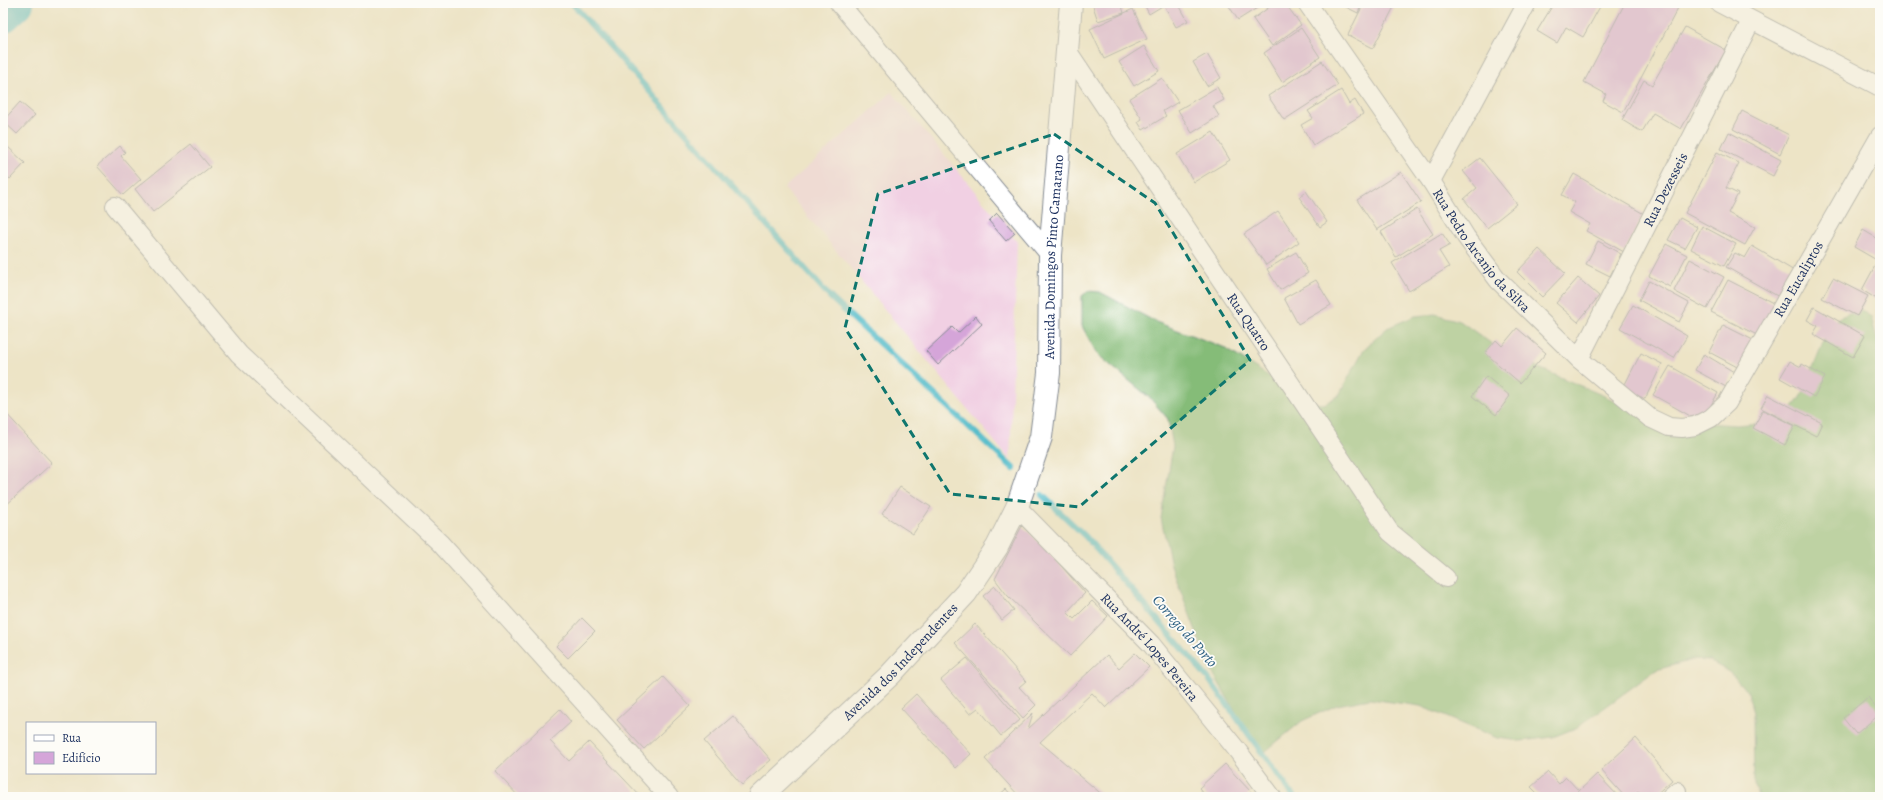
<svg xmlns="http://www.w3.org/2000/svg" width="1883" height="800" font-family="Alegreya,serif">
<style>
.built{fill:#f1d0e3}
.forest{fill:#85bc78;stroke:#50766b}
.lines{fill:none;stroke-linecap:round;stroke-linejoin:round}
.stream{stroke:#4ebac8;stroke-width:6}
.river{stroke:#4ebac8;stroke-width:36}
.building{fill:#d5a5d9}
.street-casing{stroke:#848a92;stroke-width:20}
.secondary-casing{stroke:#848a92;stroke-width:24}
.street{stroke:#fff;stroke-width:18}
.secondary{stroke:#fff;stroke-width:22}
.marked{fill:none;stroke:#0f766e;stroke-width:3;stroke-dasharray:8 5;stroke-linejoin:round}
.labels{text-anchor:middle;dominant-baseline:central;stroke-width:3.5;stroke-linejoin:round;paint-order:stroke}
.street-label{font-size:14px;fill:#1b2f5e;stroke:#fdfcf7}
.water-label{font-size:15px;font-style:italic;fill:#2d6083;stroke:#fdfcf7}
</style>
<rect width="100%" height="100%" fill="#fdfcf7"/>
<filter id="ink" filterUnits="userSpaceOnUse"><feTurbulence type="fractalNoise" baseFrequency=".025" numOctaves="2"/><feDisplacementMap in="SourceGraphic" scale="8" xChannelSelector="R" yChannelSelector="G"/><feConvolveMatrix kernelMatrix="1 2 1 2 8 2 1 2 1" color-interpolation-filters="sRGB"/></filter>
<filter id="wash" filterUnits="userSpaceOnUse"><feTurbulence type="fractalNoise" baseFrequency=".012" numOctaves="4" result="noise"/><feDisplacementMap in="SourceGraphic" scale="16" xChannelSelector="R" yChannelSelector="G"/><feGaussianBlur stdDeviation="0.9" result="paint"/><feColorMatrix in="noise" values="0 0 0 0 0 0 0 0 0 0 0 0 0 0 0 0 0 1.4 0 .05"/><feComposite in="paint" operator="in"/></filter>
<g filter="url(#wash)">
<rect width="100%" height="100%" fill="#ede4c6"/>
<!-- built -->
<polygon class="built" points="892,92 1017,242 1010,460 784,188"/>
<!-- forest -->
<polygon class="forest" points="1088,291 1100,292 1156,322 1223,347 1311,403 1324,404 1339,395 1364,349 1387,328 1415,316 1435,314 1460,321 1506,354 1637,410 1687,422 1737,425 1770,422 1791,411 1804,391 1828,329 1838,318 1860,309 1871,317 1880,349 1880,797 1759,797 1754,787 1753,713 1748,693 1730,672 1709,661 1692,660 1656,670 1578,727 1553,737 1521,741 1497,738 1420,706 1370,699 1337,705 1302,721 1261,755 1210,668 1171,565 1161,518 1173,446 1168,419 1150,398 1097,354 1082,326 1082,296"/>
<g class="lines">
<!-- stream -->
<g class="stream">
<polyline points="572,3 830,297 1014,469"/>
<polyline points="1042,495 1085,536 1208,678 1294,797"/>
</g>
<!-- river -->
<polyline class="river" points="3,15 16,3"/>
</g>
<g id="blocks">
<!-- building -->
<g class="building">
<polygon points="1092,3 1121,3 1124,13 1098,21"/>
<polygon points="1146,3 1178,3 1188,21 1176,27 1164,5 1149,14 1144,4"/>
<polygon points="1227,3 1265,3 1238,20"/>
<polygon points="1275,3 1285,3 1301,25 1272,46 1253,19"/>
<polygon points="1338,3 1362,3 1358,13"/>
<polygon points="1364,3 1396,3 1373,48 1348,35"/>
<polygon points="1554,3 1602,3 1583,37 1566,27 1557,43 1537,31"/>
<polygon points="1625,3 1673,3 1679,6 1623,112 1603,101 1606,94 1584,82"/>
<polygon points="1133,9 1147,39 1104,59 1090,29"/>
<polygon points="1685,27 1726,50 1681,129 1653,113 1642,132 1622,120 1644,80 1652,85"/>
<polygon points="1301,28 1320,57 1282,82 1264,53"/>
<polygon points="1144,46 1159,71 1134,86 1119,62"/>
<polygon points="1207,54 1221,78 1207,86 1193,62"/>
<polygon points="1322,61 1338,85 1284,120 1268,96"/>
<polygon points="1162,78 1178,102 1163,111 1166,116 1143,130 1138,122 1142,119 1129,99"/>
<polygon points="1217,87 1224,100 1213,106 1219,116 1192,133 1178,110"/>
<polygon points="1341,90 1349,104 1355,100 1363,114 1313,145 1301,125 1313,118 1308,111"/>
<polygon points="20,102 35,115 17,134 3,121"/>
<polygon points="1742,111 1789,135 1780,154 1733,129"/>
<polygon points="1213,132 1230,160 1194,182 1177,154"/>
<polygon points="1729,132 1781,160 1773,176 1721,149"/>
<polygon points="191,144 210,167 153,212 135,189"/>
<polygon points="7,146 25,163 10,179 3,172 3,151"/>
<polygon points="120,146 125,152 121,156 141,179 123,195 97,166"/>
<polygon points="1717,152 1739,163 1726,188 1738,194 1728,213 1755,227 1745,245 1685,213"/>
<polygon points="1480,158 1517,204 1487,228 1464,199 1477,188 1463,171"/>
<polygon points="1401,172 1421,202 1377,230 1357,200"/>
<polygon points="1574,174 1644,214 1624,252 1586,231 1590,224 1569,212 1575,202 1562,195"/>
<polygon points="1306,191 1327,222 1320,227 1299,197"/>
<polygon points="1417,209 1433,234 1396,257 1381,232"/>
<polygon points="1278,211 1299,242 1266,265 1244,234"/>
<polygon points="997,213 1015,233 1006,241 989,221"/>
<polygon points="1680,218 1697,227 1685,248 1668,240"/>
<polygon points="1702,226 1736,244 1724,266 1691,249"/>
<polygon points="1863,230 1880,240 1880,262 1854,247"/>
<polygon points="1442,233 1450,245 1439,251 1449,267 1409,291 1392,263"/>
<polygon points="1598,241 1621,254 1610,276 1586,264"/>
<polygon points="1666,244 1687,255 1670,287 1649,276"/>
<polygon points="1752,246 1796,272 1781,298 1726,267 1735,253 1745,258"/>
<polygon points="1539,249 1565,273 1542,297 1517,272"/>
<polygon points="1296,252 1308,273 1280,290 1267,269"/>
<polygon points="1690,259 1724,277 1707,309 1674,291"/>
<polygon points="1876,264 1880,266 1880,301 1862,290"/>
<polygon points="1578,278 1599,296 1578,322 1556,303"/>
<polygon points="1833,278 1868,296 1857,316 1822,298"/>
<polygon points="1316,280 1331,305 1298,324 1284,298"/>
<polygon points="1728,280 1777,305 1761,337 1711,312"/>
<polygon points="1649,281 1689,303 1679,322 1639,300"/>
<polygon points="1633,305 1687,336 1674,358 1620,328"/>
<polygon points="1814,307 1865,336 1853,357 1813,334 1818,326 1807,320"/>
<polygon points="976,316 982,324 938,365 926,351 952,327 958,333"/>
<polygon points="1723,325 1755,341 1741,369 1709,352"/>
<polygon points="1517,328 1546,353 1520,383 1485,353 1496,340 1502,346"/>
<polygon points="1641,353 1662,364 1645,399 1623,388"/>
<polygon points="1704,354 1734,372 1726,387 1695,370"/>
<polygon points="1790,361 1801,367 1802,364 1825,377 1814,397 1780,378"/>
<polygon points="1670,366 1718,393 1701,422 1653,395"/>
<polygon points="1486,376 1510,396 1496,415 1472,396"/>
<polygon points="1768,395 1822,423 1816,436 1761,408"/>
<polygon points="3,410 52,463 3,508"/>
<polygon points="1763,410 1795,426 1785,445 1753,428"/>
<polygon points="900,487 931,507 913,534 882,514"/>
<polygon points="1022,526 1048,551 1085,593 1067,612 1074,619 1092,601 1108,616 1070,656 1007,595 995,579"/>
<polygon points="995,586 1014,610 1002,620 983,596"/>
<polygon points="582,618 595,631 568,658 556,646"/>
<polygon points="975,624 1026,681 1019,687 1036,705 1023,718 955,643"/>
<polygon points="1135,653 1149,667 1106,708 1092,693 1040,742 1105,797 1020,797 985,759 1033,713 1028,729 1107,655 1119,668"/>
<polygon points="967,658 1020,720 1001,736 978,708 970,714 941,680"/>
<polygon points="663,677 690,706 644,749 617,720"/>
<polygon points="916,694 971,754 956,768 901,708"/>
<polygon points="1868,697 1880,714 1856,734 1843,718"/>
<polygon points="560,709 571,722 550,741 569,761 589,742 641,797 519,797 495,771"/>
<polygon points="733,716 771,760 742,785 704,741"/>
<polygon points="1636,738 1672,780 1653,797 1643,797 1638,791 1632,797 1625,797 1601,770"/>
<polygon points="1225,764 1251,792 1246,797 1207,797 1199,788"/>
<polygon points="1548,772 1559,784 1566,777 1579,791 1597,774 1619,797 1541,797 1531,787"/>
<polygon points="1006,789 1013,797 997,797"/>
</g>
</g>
</g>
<g filter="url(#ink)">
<use href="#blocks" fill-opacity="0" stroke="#848a92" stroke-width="1"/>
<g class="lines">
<!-- street casing -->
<g class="street-casing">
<g id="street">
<polyline points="839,3 1050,255"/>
<path id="s1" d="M1307,3l124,178 35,56 32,43 81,79 71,59 19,9 13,1 13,-2 16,-8 16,-15 153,-267"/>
<polyline points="1719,3 1880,87"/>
<path id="s2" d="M1067,50l323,482 56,46"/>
<polyline points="1431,181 1527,3"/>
<polyline points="115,206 239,354 440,543 669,797"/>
<path id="s3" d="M1579,359l172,-338"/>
<path id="s4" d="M1017,507l134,137 86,106 35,47"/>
<polyline points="1670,797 1677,791"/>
</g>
</g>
<!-- secondary casing -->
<g class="secondary-casing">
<g id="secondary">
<path id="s5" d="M760,797l130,-122 76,-82 31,-46 20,-40 24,-70 8,-64 1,-118 21,-252"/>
</g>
</g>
<!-- street -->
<use href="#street" class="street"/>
<!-- secondary -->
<use href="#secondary" class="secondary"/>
</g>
</g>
<!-- marked area -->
<path d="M0 0H1883V800H0ZM1054,134l101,69 95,157 -171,147 -129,-13 -105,-166 33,-134z" fill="#ede4c6" fill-opacity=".55" fill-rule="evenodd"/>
<path class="marked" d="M1054,134l101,69 95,157 -171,147 -129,-13 -105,-166 33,-134z"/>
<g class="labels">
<!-- street labels -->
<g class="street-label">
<text stroke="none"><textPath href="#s3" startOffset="190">Rua Dezesseis</textPath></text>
<text stroke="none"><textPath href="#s1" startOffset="303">Rua Pedro Arcanjo da Silva</textPath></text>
<text stroke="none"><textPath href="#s5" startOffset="645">Avenida Domingos Pinto Camarano</textPath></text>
<text stroke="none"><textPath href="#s1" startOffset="772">Rua Eucaliptos</textPath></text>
<text stroke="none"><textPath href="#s2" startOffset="327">Rua Quatro</textPath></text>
<text stroke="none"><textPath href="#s4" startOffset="193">Rua André Lopes Pereira</textPath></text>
<text stroke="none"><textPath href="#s5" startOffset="195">Avenida dos Independentes</textPath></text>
</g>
<!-- water labels -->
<g class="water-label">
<text transform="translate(1185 631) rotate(49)">Corrego do Porto</text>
</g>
</g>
<!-- margin -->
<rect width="1883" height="800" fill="none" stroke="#fdfcf7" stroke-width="16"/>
<!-- legend -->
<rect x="26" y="722" width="130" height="52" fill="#fdfcf7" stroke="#a3aaba"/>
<rect x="34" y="735" width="20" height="6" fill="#ffffff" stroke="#a3aaba"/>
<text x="62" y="742" font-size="12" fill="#1b2f5e">Rua</text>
<rect x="34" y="752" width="20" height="12" fill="#d5a5d9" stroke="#a3aaba"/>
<text x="62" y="762" font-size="12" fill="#1b2f5e">Edifício</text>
</svg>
